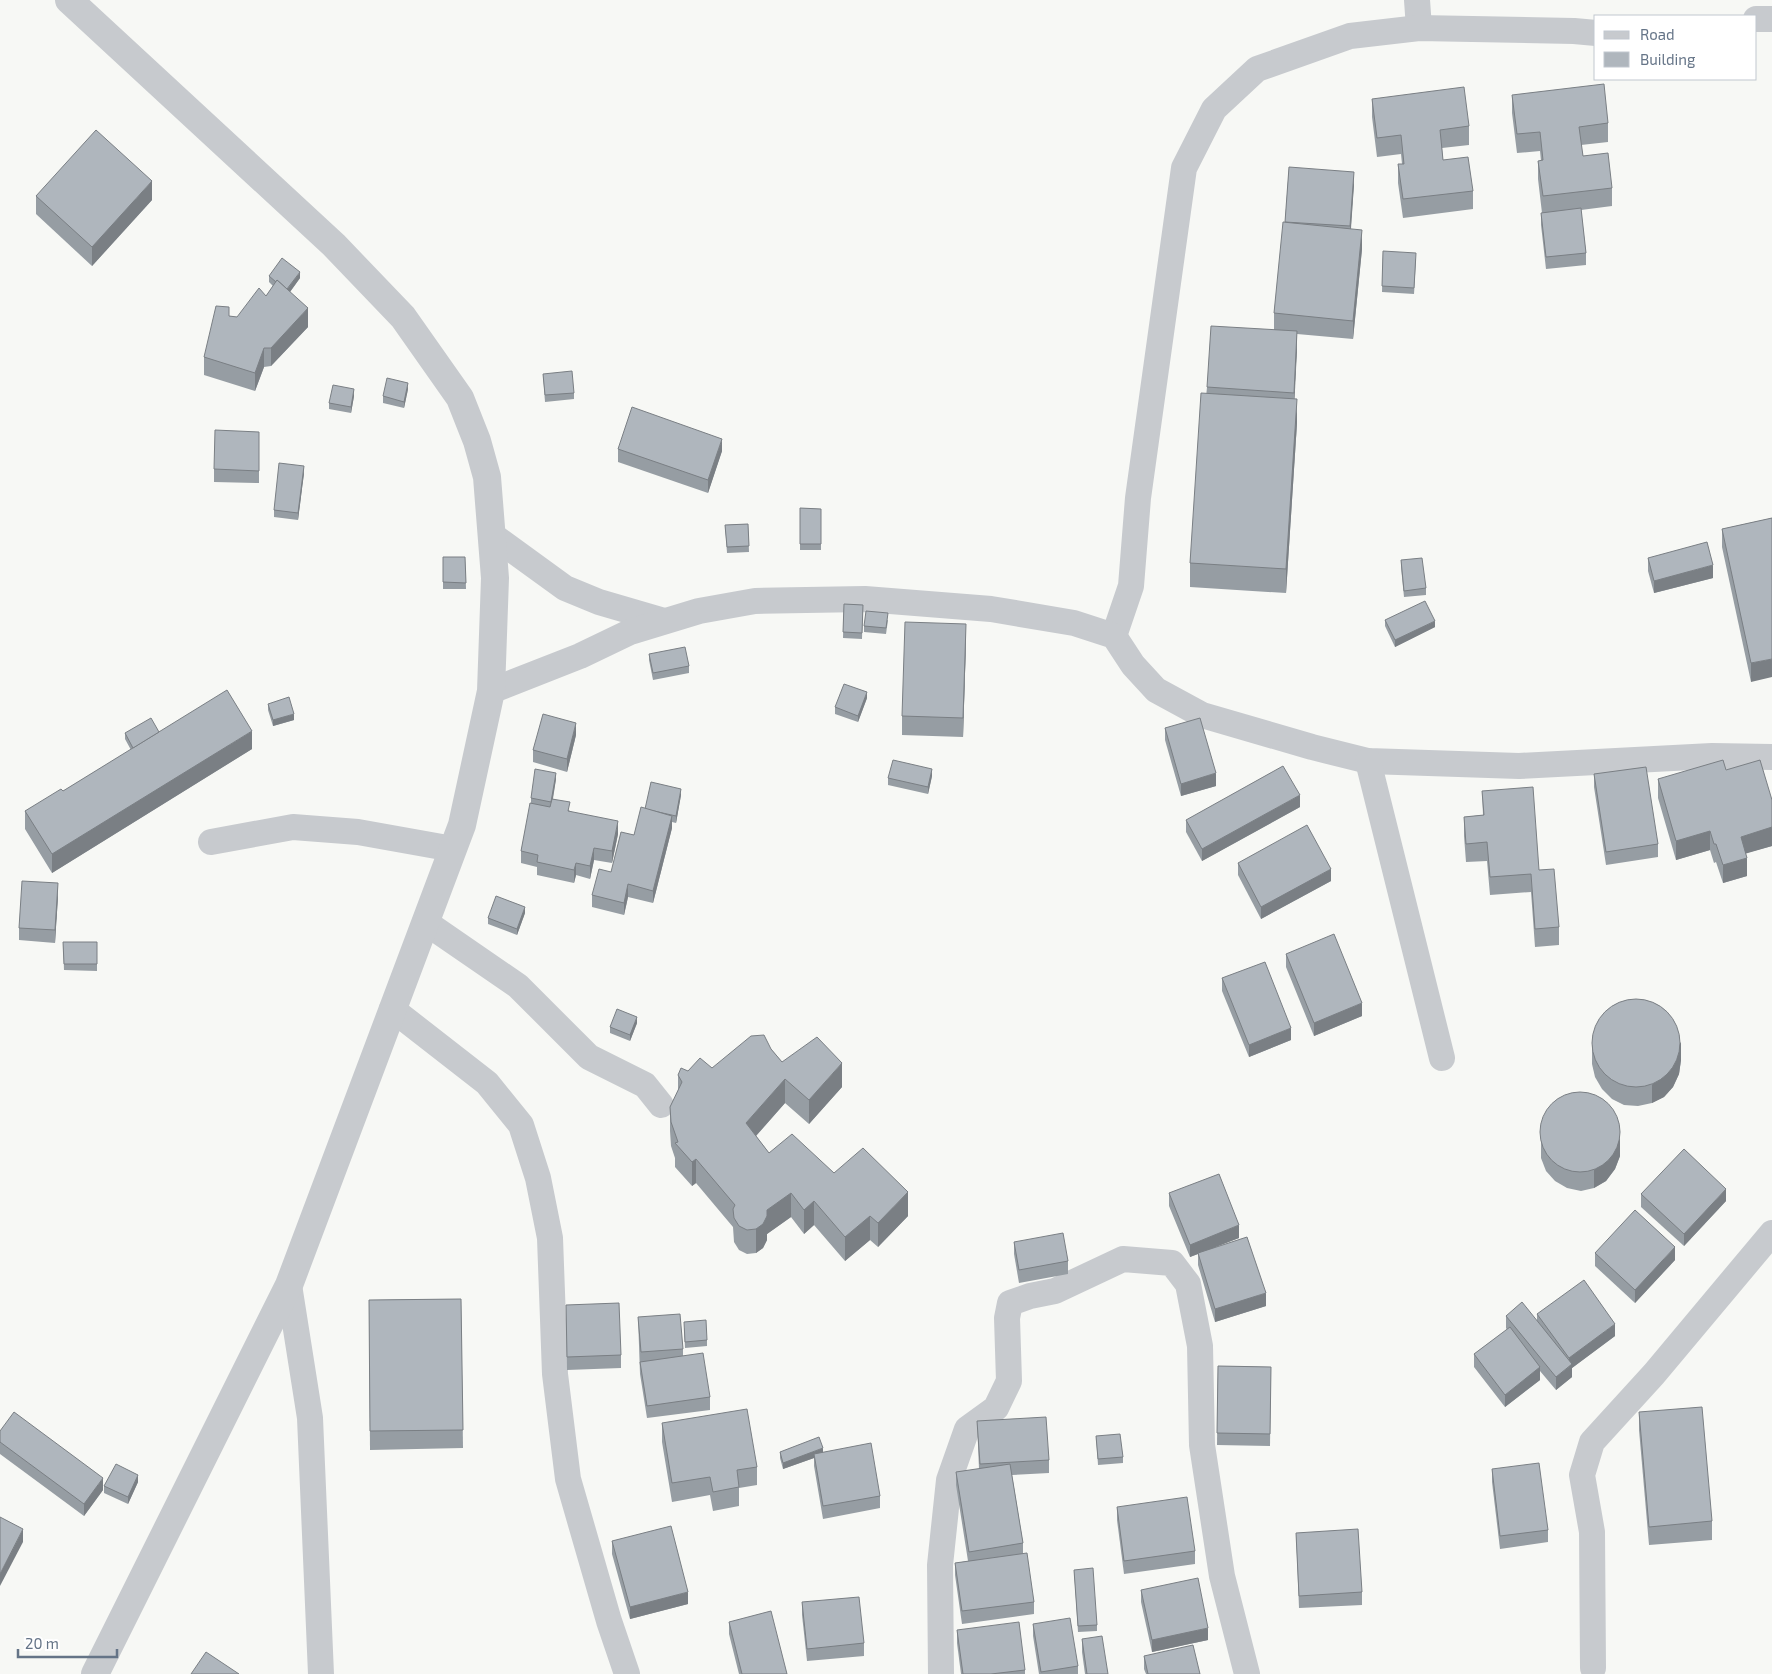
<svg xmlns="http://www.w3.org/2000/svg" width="1772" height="1674" font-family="'Exo 2',sans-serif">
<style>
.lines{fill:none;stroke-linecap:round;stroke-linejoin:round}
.minor{stroke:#c7cace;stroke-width:26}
.tertiary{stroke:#c7cace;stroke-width:28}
.wall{fill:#969da3}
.shaded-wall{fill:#7a7f84}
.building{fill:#afb6bd;stroke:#7a7f84}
</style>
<rect width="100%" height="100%" fill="#f7f8f5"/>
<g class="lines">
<!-- minor -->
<g class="minor">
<polyline points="1417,0 1419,28"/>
<polyline points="1756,19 1772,19"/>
<polyline points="492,535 565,588 599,602 664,621"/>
<polyline points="1114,636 1131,586 1138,498 1184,168 1214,109 1257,69 1350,36 1419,28 1574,31 1596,33"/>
<polyline points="491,691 580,656 630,632 699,611 755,601 865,599 991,609 1074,623 1114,636 1133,665 1156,690 1202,715 1312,747 1368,761 1519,766 1712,756 1772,757"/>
<polyline points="1368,761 1442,1058"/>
<polyline points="211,842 293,827 358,832 453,849"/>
<polyline points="425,922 518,986 589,1057 645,1085 661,1105"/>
<polyline points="392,1009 487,1083 521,1125 538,1178 550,1238 555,1374 568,1479 609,1621 627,1674"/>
<polyline points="289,1285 310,1418 321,1674"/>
<polyline points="1593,1668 1592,1532 1582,1475 1592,1442 1654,1374 1772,1233"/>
<polyline points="941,1674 940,1565 949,1480 967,1429 996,1408 1009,1381 1007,1318 1010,1303 1030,1296 1055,1291 1123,1259 1172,1263 1188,1284 1200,1346 1202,1445 1222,1576 1247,1674"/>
</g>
<!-- tertiary -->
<polyline class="tertiary" points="69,0 334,245 403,317 460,398 477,441 487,477 495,578 491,691 462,825 289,1285 95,1674"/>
</g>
<!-- wall -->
<g class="wall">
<polygon points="1512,95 1608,123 1608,142 1581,145 1583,156 1612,188 1612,206 1581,210 1586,253 1586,265 1546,269 1541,225 1541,213 1542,213 1538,179 1538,161 1541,161 1540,151 1517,153 1512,113"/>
<polygon points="1372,99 1469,126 1469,145 1442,148 1443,160 1473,191 1473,209 1403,218 1398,183 1398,164 1402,164 1401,154 1377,157 1372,117"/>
<polygon points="1289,167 1354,184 1351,229 1362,249 1353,339 1297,334 1297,349 1294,399 1297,423 1286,593 1190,587 1190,563 1207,387 1274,330 1274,313 1285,222"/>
<polygon points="36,196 152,200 92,266 36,214"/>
<polygon points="1383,251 1416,259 1414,294 1382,292"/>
<polygon points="269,276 300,278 290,292 308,327 271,366 264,367 255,391 204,375 204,357 229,316 237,317 266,296 273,286 269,282"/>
<polygon points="543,374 574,393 574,399 545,402"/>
<polygon points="408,389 404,408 383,403 383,396"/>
<polygon points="354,396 351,413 329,409 329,403"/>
<polygon points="259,432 259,483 214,482 214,469"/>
<polygon points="618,449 722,451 708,493 618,462"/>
<polygon points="304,473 298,520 274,517 274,510"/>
<polygon points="800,508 821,509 821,550 800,550"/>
<polygon points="1772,518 1751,682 1722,547 1722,529"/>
<polygon points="748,524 749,552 727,553 725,525"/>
<polygon points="443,557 465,557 466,589 443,589"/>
<polygon points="1648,558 1713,578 1654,593 1648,571"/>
<polygon points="1401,560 1426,588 1426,595 1404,597 1401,567"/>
<polygon points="844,604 863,605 862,639 843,638"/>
<polygon points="888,620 886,634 864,632 864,626"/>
<polygon points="1385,620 1435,627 1395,647 1385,626"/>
<polygon points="966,642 963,737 902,735 902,716"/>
<polygon points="649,654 689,666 689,673 653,680 649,660"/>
<polygon points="867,698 858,722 835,714 835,707"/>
<polygon points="268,704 294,720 273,726 268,710"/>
<polygon points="1165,728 1216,786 1181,796 1165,740"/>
<polygon points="159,732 252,749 52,873 25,829 25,811 63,791 131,750 125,739 125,733"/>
<polygon points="576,735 567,772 533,762 533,750"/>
<polygon points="1726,770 1772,800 1772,846 1746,853 1747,876 1723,883 1716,862 1714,863 1710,850 1676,860 1658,798 1658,779"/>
<polygon points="1594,774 1658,844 1658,857 1606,865 1594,787"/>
<polygon points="932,776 928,794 888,785 888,778"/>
<polygon points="556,779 553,799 570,811 618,834 612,863 594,860 590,879 576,875 574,883 537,875 537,867 521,863 521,851 531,803 531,798"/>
<polygon points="1482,791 1539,870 1559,927 1559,945 1535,947 1531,892 1490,895 1487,861 1466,862 1464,836 1464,817 1483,815"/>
<polygon points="681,795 676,823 672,822 672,828 653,903 628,897 624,915 592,907 592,895 611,872 634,835"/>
<polygon points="1300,807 1202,861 1186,832 1186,820"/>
<polygon points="1238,863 1331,881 1261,919 1238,875"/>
<polygon points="58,896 55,943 19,940 19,928"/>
<polygon points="525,913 517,935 488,924 488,918"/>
<polygon points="63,942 97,942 97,971 64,970"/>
<polygon points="1286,954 1362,1016 1314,1036 1286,967"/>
<polygon points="1222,978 1291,1040 1249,1057 1222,991"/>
<polygon points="637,1023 630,1041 610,1033 610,1027"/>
<polygon points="1592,1045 1681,1060 1679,1074 1673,1087 1664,1097 1652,1103 1638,1106 1624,1105 1612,1099 1602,1089 1595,1077 1592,1064"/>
<polygon points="771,1049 782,1062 842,1087 809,1124 785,1103 756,1136 769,1153 834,1173 908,1216 878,1247 870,1240 845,1261 814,1225 804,1234 791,1217 767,1234 767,1240 763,1248 756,1253 747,1254 739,1250 734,1242 733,1227 696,1183 692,1186 675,1167 675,1158 671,1146 670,1131 670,1107 678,1091 678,1075 688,1071 712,1068"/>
<polygon points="1541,1126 1620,1156 1615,1169 1606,1181 1594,1188 1581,1191 1567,1188 1555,1181 1546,1171 1541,1158"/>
<polygon points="1169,1193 1239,1238 1215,1247 1266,1306 1215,1322 1198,1265 1198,1254 1190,1257 1169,1206"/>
<polygon points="1641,1194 1726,1201 1684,1246 1641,1207"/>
<polygon points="1014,1242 1068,1261 1068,1274 1019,1283 1014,1254"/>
<polygon points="1595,1253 1675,1260 1635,1303 1595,1266"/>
<polygon points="461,1299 463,1448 370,1450 369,1300"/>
<polygon points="566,1305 621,1355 621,1368 567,1370"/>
<polygon points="1537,1314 1615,1336 1572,1368 1572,1377 1556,1390 1540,1371 1540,1380 1505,1407 1474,1367 1474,1354 1507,1330 1506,1328 1506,1316 1537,1320"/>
<polygon points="638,1317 683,1349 683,1356 710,1397 710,1410 647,1418 640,1374"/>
<polygon points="684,1328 707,1340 707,1346 685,1348"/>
<polygon points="1218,1366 1271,1367 1270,1446 1217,1445"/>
<polygon points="1639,1412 1712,1521 1712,1540 1649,1545 1639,1430"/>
<polygon points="977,1421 1049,1460 1049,1473 1012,1475 1023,1543 1023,1554 1034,1602 1034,1614 962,1624 955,1575 955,1563 968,1561 956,1485 956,1472 979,1469"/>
<polygon points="662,1423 757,1467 757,1485 739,1488 739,1506 713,1511 710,1495 672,1502 662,1442"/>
<polygon points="0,1431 103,1490 84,1516 0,1454"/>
<polygon points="1096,1436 1123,1457 1123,1463 1098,1465"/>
<polygon points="780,1452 823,1452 880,1496 880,1508 823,1519 814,1466 814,1458 783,1469 780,1458"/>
<polygon points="1492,1469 1548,1530 1548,1542 1500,1549 1492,1482"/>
<polygon points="138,1482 128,1504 104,1493 104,1486"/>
<polygon points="1117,1507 1195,1551 1195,1564 1124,1574 1117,1520"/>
<polygon points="1296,1533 1362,1592 1362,1605 1299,1608"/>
<polygon points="612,1541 688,1604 630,1619 612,1554"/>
<polygon points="1074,1570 1097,1625 1097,1631 1078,1632"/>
<polygon points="1141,1590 1208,1640 1152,1652 1141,1602"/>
<polygon points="802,1602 864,1643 864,1656 807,1661 802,1615"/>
<polygon points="729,1622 787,1674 739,1674 729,1634"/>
<polygon points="1033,1624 1078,1666 1078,1674 1039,1674 1033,1636"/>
<polygon points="957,1630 1025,1670 1025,1674 961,1674 957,1643"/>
<polygon points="1082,1639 1108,1674 1085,1674 1082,1652"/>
<polygon points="1144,1656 1200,1674 1146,1674 1144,1669"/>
</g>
<!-- shaded-wall -->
<g class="shaded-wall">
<polygon points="1354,172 1354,184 1350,239 1350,226"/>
<polygon points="152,181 152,200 92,266 92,247"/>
<polygon points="1362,230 1362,249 1353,339 1353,321"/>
<polygon points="300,272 300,278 287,296 287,290"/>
<polygon points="308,308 308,327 271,366 271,348"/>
<polygon points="1297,331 1297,349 1294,411 1294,393"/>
<polygon points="264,348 264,367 255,391 255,373"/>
<polygon points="408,383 408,389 404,408 404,402"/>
<polygon points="354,389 354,396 351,413 351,407"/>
<polygon points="1297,399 1297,423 1286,593 1286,569"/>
<polygon points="722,439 722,451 708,493 708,480"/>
<polygon points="304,466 304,473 298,520 298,513"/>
<polygon points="1713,565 1713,578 1654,593 1654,581"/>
<polygon points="1435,621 1435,627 1395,647 1395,640"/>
<polygon points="966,624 966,642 963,737 963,718"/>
<polygon points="1772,659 1772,677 1751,682 1751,663"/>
<polygon points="867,692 867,698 858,722 858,716"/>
<polygon points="294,714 294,720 273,726 273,720"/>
<polygon points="576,723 576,735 567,772 567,759"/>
<polygon points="252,731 252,749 52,873 52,854"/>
<polygon points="932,769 932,776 928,794 928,787"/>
<polygon points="556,773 556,779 551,808 551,802"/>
<polygon points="1216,773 1216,786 1181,796 1181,784"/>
<polygon points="681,789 681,795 676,823 676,816"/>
<polygon points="1300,795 1300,807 1202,861 1202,849"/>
<polygon points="672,816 672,828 653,903 653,891"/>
<polygon points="618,821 618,834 612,863 612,851"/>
<polygon points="1772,827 1772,846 1741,855 1741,837"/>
<polygon points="1710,831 1710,850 1676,860 1676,841"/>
<polygon points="594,848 594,860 590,879 590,866"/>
<polygon points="1747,858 1747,876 1723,883 1723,865"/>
<polygon points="576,863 576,875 574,883 574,870"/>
<polygon points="1331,869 1331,881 1261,919 1261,907"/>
<polygon points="58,883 58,896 55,943 55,930"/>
<polygon points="628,884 628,897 624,915 624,903"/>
<polygon points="525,907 525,913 517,935 517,929"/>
<polygon points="1362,1003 1362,1016 1314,1036 1314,1023"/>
<polygon points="637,1017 637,1023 630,1041 630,1035"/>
<polygon points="1291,1028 1291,1040 1249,1057 1249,1045"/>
<polygon points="1681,1042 1681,1060 1679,1074 1673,1087 1664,1097 1652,1103 1652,1085"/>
<polygon points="842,1063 842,1087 809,1124 809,1100"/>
<polygon points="785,1079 785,1103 746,1147 746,1123"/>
<polygon points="1620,1138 1620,1156 1615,1169 1606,1181 1594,1188 1594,1170"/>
<polygon points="696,1159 696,1183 692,1186 692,1162"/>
<polygon points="1726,1189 1726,1201 1684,1246 1684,1234"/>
<polygon points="908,1192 908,1216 878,1247 878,1223"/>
<polygon points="791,1193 791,1217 767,1234 767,1240 763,1248 756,1253 756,1229 767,1210"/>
<polygon points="814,1201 814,1225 804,1234 804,1210"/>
<polygon points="870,1216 870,1240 845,1261 845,1237"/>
<polygon points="1239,1225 1239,1238 1190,1257 1190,1245"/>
<polygon points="1675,1247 1675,1260 1635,1303 1635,1290"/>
<polygon points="1266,1293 1266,1306 1215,1322 1215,1309"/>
<polygon points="1615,1324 1615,1336 1572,1368 1572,1377 1556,1390 1556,1377 1569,1367 1569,1358"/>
<polygon points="1540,1367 1540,1380 1505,1407 1505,1395"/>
<polygon points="823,1448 823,1455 814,1454 814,1458 783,1469 783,1463"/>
<polygon points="138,1475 138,1482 128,1504 128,1497"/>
<polygon points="103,1478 103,1490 84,1516 84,1504"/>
<polygon points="23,1529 23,1542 0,1586 0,1574"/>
<polygon points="688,1592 688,1604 630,1619 630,1607"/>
<polygon points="1208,1628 1208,1640 1152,1652 1152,1640"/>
</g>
<!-- building -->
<g class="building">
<polygon points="1604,84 1608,123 1579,127 1583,156 1608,153 1612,188 1543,196 1538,161 1543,160 1540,132 1517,134 1512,95"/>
<polygon points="1464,87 1469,126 1440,130 1443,160 1468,157 1473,191 1403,199 1398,164 1404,164 1401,135 1377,138 1372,99"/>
<polygon points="96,130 152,181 92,247 36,196"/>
<polygon points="1289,167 1354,172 1350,226 1285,222"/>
<polygon points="1581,208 1586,253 1546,257 1541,213"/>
<polygon points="1283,222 1362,230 1353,321 1274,313"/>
<polygon points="1383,251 1416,253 1414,288 1382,286"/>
<polygon points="282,258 300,272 287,289 277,280 276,282 269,276"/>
<polygon points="277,280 308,308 271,348 264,348 255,373 204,357 216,306 229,307 229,316 237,317 259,288 266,296"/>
<polygon points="1211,326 1297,331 1294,393 1207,387"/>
<polygon points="572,371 574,393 545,395 543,374"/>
<polygon points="387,378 408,383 404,402 383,396"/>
<polygon points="333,385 354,389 351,407 329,403"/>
<polygon points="1201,393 1297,399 1286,569 1190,563"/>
<polygon points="632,407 722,439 708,480 618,449"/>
<polygon points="215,430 259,432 259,471 214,469"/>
<polygon points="279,463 304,466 298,513 274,510"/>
<polygon points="800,508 821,509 821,544 800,544"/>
<polygon points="1772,518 1772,659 1751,663 1722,529"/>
<polygon points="748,524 749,546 727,547 725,525"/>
<polygon points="1707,542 1713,565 1654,581 1648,558"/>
<polygon points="443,557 465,557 466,583 443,582"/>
<polygon points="1422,558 1426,588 1404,591 1401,560"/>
<polygon points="1425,601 1435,621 1395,640 1385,620"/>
<polygon points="844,604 863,605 862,633 843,632"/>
<polygon points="866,611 888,613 886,628 864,626"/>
<polygon points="905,622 966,624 963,718 902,716"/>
<polygon points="685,647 689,666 653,673 649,654"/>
<polygon points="844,684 867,692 858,716 835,707"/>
<polygon points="227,690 252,731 52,854 25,811 61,789 63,791"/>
<polygon points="289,697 294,714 273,720 268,704"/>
<polygon points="543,714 576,723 567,759 533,750"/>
<polygon points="151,718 159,732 133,748 125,733"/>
<polygon points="1200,718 1216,773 1181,784 1165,728"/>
<polygon points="893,760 932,769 928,787 888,778"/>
<polygon points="1723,760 1726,770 1760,760 1772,800 1772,827 1741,837 1747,858 1723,865 1716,844 1714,844 1710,831 1676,841 1658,779"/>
<polygon points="1283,766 1300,795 1202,849 1186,820"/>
<polygon points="1646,767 1658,844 1606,852 1594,774"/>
<polygon points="535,769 556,773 551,802 531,798"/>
<polygon points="651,782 681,789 676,816 645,809"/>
<polygon points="1533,787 1539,870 1554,869 1559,927 1535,929 1531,874 1490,877 1487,842 1466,844 1464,817 1484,815 1482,791"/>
<polygon points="552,799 570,802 568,811 618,821 612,851 594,848 590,866 576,863 574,870 537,862 538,855 521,851 530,803 550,807"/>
<polygon points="641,807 672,816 653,891 628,884 624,903 592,895 599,869 611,872 621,832 634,835"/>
<polygon points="1307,825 1331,869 1261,907 1238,863"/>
<polygon points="22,881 58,883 55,930 19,928"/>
<polygon points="496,896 525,907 517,929 488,918"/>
<polygon points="1334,934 1362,1003 1314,1023 1286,954"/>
<polygon points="63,942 97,942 97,964 64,964"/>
<polygon points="1265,962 1291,1028 1249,1045 1222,978"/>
<circle cx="1636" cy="1043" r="44"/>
<polygon points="617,1009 637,1017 630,1035 610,1027"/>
<polygon points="764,1035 771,1049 782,1062 817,1037 842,1063 809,1100 785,1079 746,1123 769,1153 792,1134 834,1173 863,1148 908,1192 878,1223 870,1216 845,1237 814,1201 804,1210 791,1193 767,1210 767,1216 763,1224 756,1229 747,1230 739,1226 734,1218 733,1209 735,1205 696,1159 692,1162 675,1143 678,1142 671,1122 670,1107 682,1082 678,1075 681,1068 688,1071 700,1058 712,1068 751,1036"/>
<circle cx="1580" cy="1132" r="40"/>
<polygon points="1684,1149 1726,1189 1684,1234 1641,1194"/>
<polygon points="1219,1174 1239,1225 1190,1245 1169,1193"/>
<polygon points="1635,1210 1675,1247 1635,1290 1595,1253"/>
<polygon points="1063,1233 1068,1261 1019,1270 1014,1242"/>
<polygon points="1247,1237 1266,1293 1215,1309 1198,1253"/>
<polygon points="1584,1280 1615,1324 1569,1358 1537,1314"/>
<polygon points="461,1299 463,1430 370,1431 369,1300"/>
<polygon points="1522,1302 1572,1364 1556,1377 1506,1316"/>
<polygon points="619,1303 621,1355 567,1357 566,1305"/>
<polygon points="680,1314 683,1349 641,1352 638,1317"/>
<polygon points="706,1320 707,1340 685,1342 684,1322"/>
<polygon points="1510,1327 1540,1367 1505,1395 1474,1354"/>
<polygon points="703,1353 710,1397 647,1406 640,1362"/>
<polygon points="1218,1366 1271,1367 1270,1434 1217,1433"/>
<polygon points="1702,1407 1712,1521 1649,1527 1639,1412"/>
<polygon points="747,1409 757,1467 737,1470 739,1487 713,1492 710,1477 672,1483 662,1423"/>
<polygon points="14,1412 103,1478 84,1504 0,1442 0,1431"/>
<polygon points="1046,1417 1049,1460 980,1464 977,1421"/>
<polygon points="1120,1434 1123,1457 1098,1459 1096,1436"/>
<polygon points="819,1437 823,1448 783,1463 780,1452"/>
<polygon points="871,1443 880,1496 823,1506 814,1454"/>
<polygon points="1539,1463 1548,1530 1500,1536 1492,1469"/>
<polygon points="116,1464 138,1475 128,1497 104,1486"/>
<polygon points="1010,1464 1023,1543 969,1552 956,1472"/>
<polygon points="1187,1497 1195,1551 1124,1561 1117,1507"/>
<polygon points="0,1517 23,1529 0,1574"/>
<polygon points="671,1526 688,1592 630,1607 612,1541"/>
<polygon points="1358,1529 1362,1592 1299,1596 1296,1533"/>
<polygon points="1027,1553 1034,1602 962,1611 955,1563"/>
<polygon points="1093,1568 1097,1625 1078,1626 1074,1570"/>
<polygon points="1198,1578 1208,1628 1152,1640 1141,1590"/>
<polygon points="859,1597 864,1643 807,1649 802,1602"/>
<polygon points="771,1611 787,1674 742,1674 729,1622"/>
<polygon points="1070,1618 1078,1666 1041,1672 1033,1624"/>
<polygon points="1019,1622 1025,1670 991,1674 963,1674 957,1630"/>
<polygon points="1102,1636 1108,1674 1087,1674 1082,1639"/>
<polygon points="1193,1645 1200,1674 1148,1674 1144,1656"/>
<polygon points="206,1652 239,1674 191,1674"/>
</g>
<!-- legend -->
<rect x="1594" y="15" width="162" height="65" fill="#ffffff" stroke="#c1c7cf"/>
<rect x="1604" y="31" width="25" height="8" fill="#c7cace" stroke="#c1c7cf"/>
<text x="1640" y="40" font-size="15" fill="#657487">Road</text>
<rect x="1604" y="52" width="25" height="15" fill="#afb6bd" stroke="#c1c7cf"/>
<text x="1640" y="65" font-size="15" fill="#657487">Building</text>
<!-- scale -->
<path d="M18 1649v8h99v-8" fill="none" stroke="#657487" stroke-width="2.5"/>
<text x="25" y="1649" font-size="15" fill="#657487" stroke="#ffffff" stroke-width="4" paint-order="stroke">20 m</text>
</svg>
